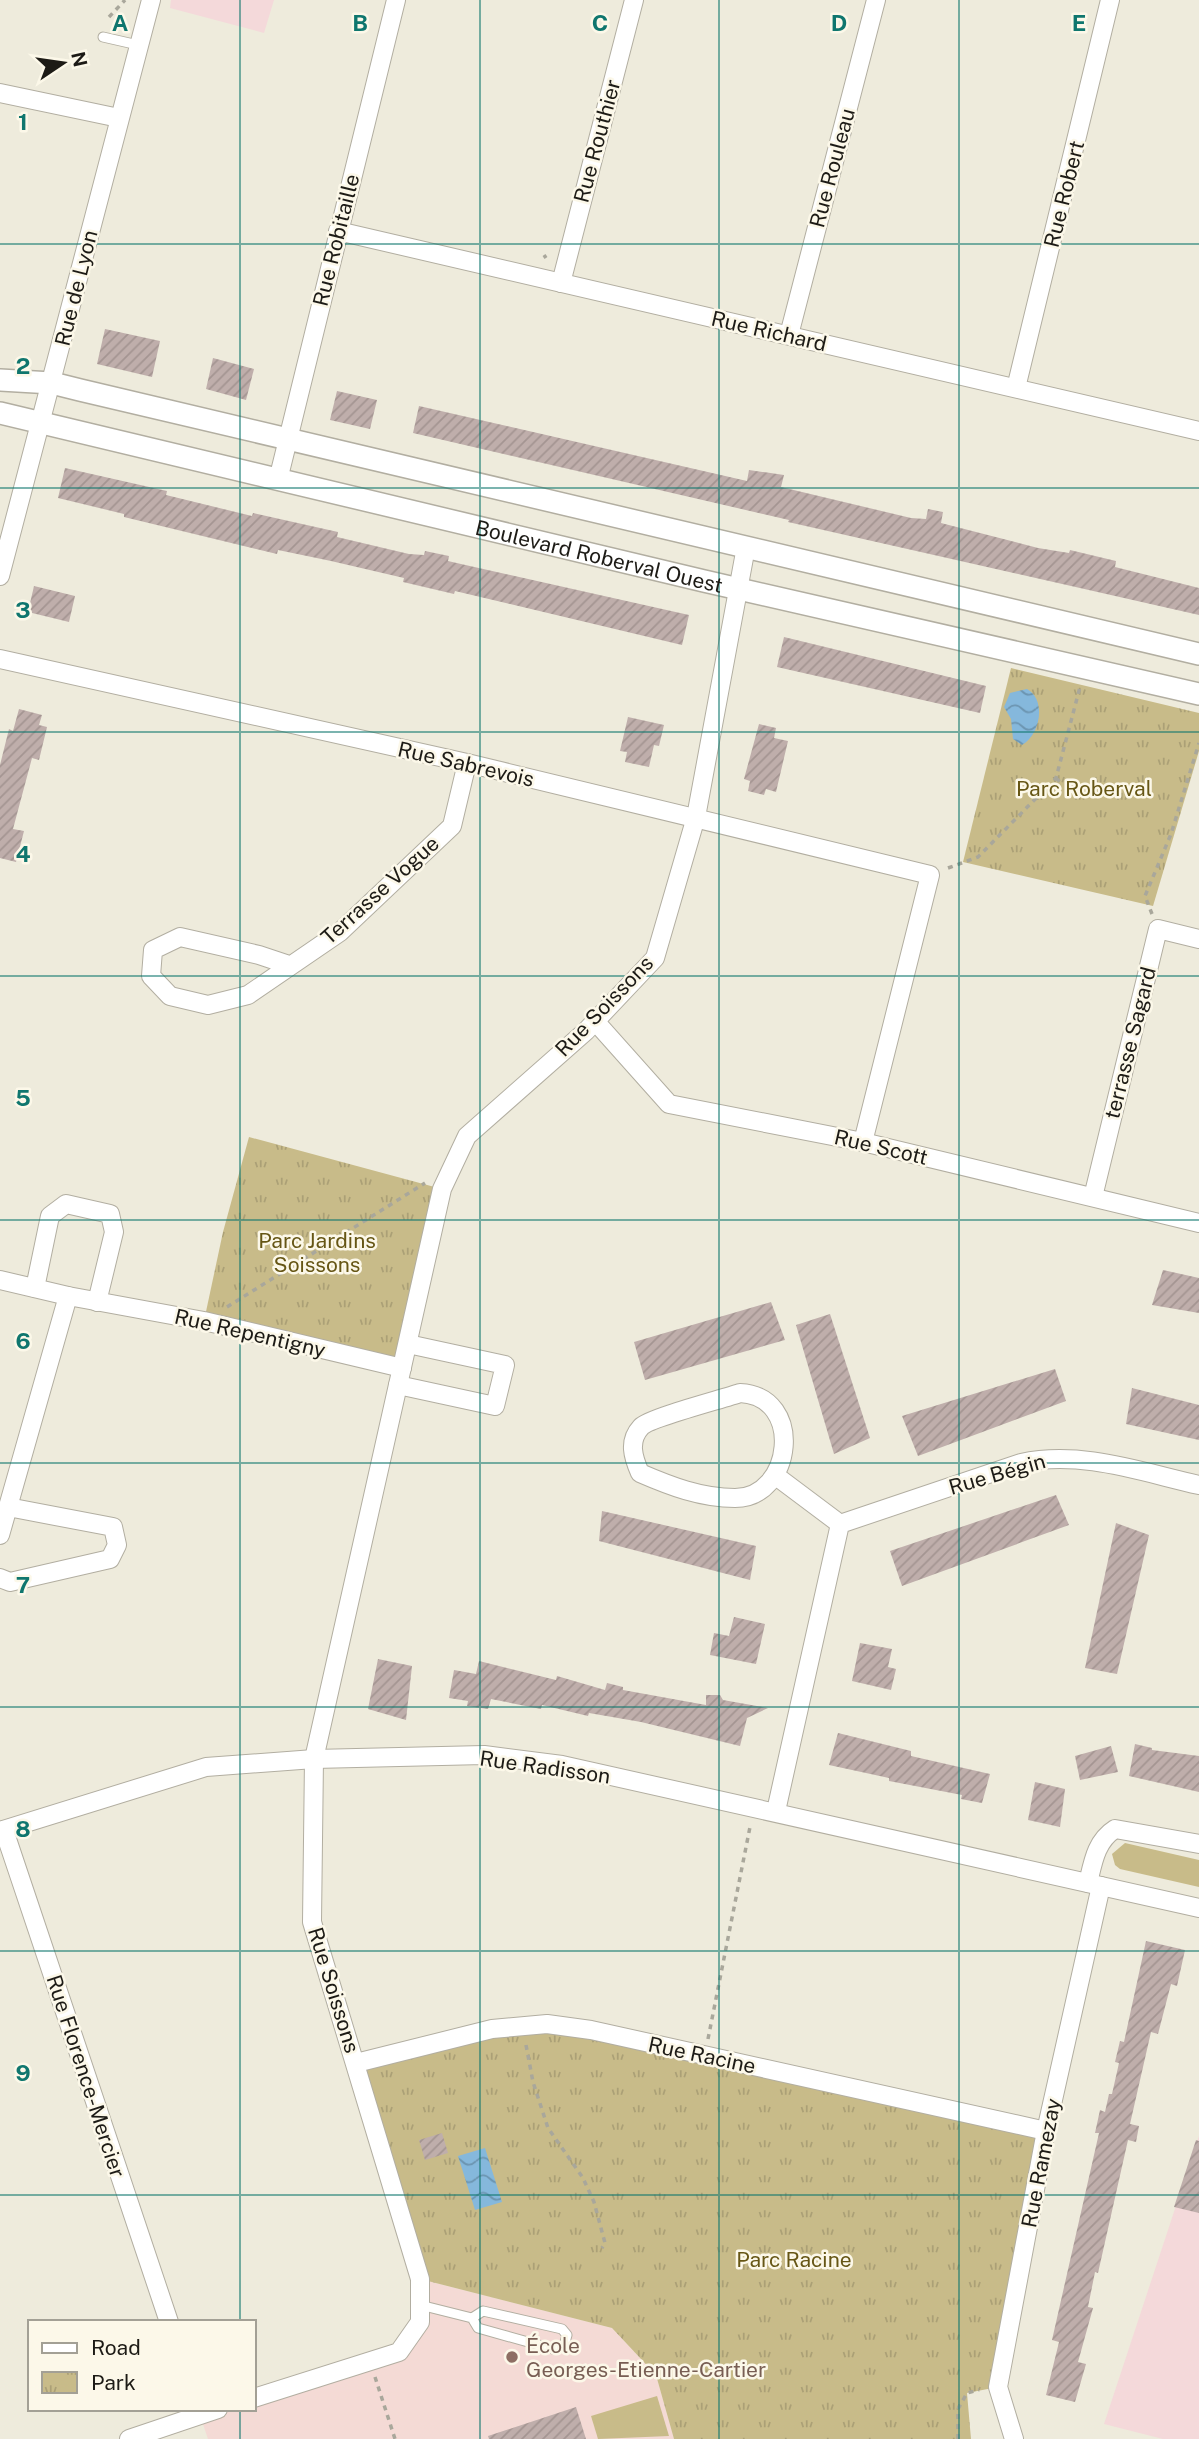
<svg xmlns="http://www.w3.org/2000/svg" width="1199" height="2439" font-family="'Public Sans',sans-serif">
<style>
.commercial{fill:#f4d9da}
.education{fill:#f4dad5}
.green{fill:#c8bb89}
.park{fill:url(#park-tufts)}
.water{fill:url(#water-waves)}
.building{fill:url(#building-hatch)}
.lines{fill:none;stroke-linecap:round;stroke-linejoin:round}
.service-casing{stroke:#b2aea1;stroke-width:11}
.minor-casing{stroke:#b2aea1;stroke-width:20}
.tertiary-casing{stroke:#b2aea1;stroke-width:24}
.path{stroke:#a9a79b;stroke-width:3.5;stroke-dasharray:5 5;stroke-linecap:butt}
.service{stroke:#fff;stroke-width:9}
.minor{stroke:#fff;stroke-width:18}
.tertiary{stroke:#fff;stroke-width:21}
.grid{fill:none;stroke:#0f766e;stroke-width:2;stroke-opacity:0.55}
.education-dot{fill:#8d6e63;stroke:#fcf8e9;stroke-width:2.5}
.labels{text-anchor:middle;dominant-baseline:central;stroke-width:5;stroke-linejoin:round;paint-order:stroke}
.street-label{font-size:21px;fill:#1d1b16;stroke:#fcf8e9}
.park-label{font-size:21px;fill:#665615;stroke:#fcf8e9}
.education-label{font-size:21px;fill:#785e54;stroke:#fcf8e9;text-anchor:start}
.grid-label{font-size:23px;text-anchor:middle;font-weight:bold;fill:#0f766e;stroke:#fcf8e9;stroke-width:5;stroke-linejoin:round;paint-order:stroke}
</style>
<defs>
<pattern id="park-tufts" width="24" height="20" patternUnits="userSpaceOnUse" patternTransform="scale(1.75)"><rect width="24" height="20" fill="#c8bb89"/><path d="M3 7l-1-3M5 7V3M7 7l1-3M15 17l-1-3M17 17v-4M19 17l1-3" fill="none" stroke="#aba076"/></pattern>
<pattern id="water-waves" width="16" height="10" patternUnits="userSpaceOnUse" patternTransform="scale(1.75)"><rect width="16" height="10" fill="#85b8dc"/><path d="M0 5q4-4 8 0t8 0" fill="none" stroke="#6c95b1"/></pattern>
<pattern id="building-hatch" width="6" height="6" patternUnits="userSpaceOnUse" patternTransform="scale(1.75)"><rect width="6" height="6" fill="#bfaeab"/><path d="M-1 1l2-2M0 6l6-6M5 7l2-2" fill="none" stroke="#a49592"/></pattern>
</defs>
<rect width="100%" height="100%" fill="#eeebdc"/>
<!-- commercial -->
<g class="commercial">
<polygon points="171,0 274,0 264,33 170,8"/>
<polygon points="1199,2136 1199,2439 1163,2439 1104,2424"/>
</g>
<!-- education -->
<polygon class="education" points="420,2279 612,2328 656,2375 674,2439 208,2439 200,2415 218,2409 254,2409 254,2398 399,2352 420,2322"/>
<!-- green -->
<g class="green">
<polygon points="1125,1843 1199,1860 1199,1887 1120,1869 1115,1865 1112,1854"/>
<polygon points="657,2396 669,2436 598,2439 591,2416"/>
</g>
<!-- park -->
<g class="park">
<polygon points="1011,668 1199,713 1199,751 1153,906 963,862"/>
<polygon points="249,1137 442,1189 402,1368 204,1321 223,1232"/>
<polygon points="547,2024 1046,2131 998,2387 967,2393 971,2439 674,2439 656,2375 612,2328 420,2279 356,2063"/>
</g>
<!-- water -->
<g class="water">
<path d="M1027,689c20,11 13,46 -5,56l-9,-6 -2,-20 -7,-12 6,-14z"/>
<polygon points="485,2148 502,2202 475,2210 458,2156"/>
</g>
<!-- building -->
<g class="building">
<polygon points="105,329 160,341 152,377 97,364"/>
<polygon points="213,358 254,369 246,400 206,389"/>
<polygon points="337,391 377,400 370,429 330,420"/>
<polygon points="419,406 747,481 749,470 784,475 781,487 911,518 926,519 928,509 943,512 941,523 1038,548 1069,553 1070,550 1116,561 1115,567 1199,588 1199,615 788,522 789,520 413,433"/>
<polygon points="65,468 167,491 166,495 252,516 253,513 338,532 337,537 409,554 424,555 425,551 449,556 448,561 461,564 689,615 682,645 455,591 454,594 403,582 404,578 331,561 278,550 277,554 124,517 124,514 58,498"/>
<polygon points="34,586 75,596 69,622 28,612"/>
<polygon points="784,637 986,686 980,713 777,667"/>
<polygon points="19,709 42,715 39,725 47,727 39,760 32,758 13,829 24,831 16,862 0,858 0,765 9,729 13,731"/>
<polygon points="628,717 664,725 659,746 654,745 649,767 625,762 627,752 620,751"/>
<polygon points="759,724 776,728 774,738 788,741 776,792 766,789 764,795 748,791 750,781 744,779"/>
<polygon points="1163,1270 1199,1278 1199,1313 1152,1305"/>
<polygon points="771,1302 785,1340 645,1380 634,1342"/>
<polygon points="830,1314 870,1438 834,1454 796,1325"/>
<polygon points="1055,1369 1066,1401 918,1456 902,1416"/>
<polygon points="1132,1388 1199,1405 1199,1440 1126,1424"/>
<polygon points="1056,1495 1069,1525 902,1586 890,1551"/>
<polygon points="602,1511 756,1546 750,1580 599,1541"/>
<polygon points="1116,1523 1149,1535 1117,1674 1085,1668"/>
<polygon points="734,1617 765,1624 756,1664 710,1655 714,1633 729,1636"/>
<polygon points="860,1643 892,1649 888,1667 896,1669 891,1690 852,1681"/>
<polygon points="378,1659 412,1666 406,1720 368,1709"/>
<polygon points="479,1661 556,1680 557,1676 605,1690 607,1683 623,1687 623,1690 706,1705 706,1695 720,1695 723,1700 768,1708 747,1718 740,1746 641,1722 589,1713 588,1716 542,1705 541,1709 491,1699 488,1709 467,1706 468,1701 449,1698 454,1670 476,1674"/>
<polygon points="838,1733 911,1751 911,1756 990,1774 982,1803 961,1799 962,1795 889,1781 889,1778 829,1765"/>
<polygon points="1135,1744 1152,1748 1152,1750 1199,1756 1199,1792 1129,1776"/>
<polygon points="1111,1746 1118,1772 1080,1780 1075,1756"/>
<polygon points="1035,1782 1065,1789 1060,1827 1028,1820"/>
<polygon points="1146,1941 1185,1950 1177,1986 1171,1984 1158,2034 1151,2032 1130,2124 1139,2126 1136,2142 1128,2140 1098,2273 1095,2272 1088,2307 1093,2308 1078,2362 1086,2364 1075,2402 1046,2395 1059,2342 1052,2340 1099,2133 1095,2133 1100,2110 1105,2112 1109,2094 1112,2094 1119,2063 1115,2062 1120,2041 1124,2042"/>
<polygon points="442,2133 448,2153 425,2160 419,2140"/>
<polygon points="1196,2140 1199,2141 1199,2213 1174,2207"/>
<polygon points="576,2407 586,2439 489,2439 488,2436"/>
</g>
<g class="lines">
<!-- service casing -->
<g class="service-casing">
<g id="service">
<polyline points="103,37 138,45"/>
<polyline points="420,2305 472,2318 483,2311 562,2329 567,2335 564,2346 553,2349 478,2328 472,2318"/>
</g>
</g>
<!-- minor casing -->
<g class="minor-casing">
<g id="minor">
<polyline points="0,93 119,118"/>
<polyline points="338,231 1199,431"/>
<polyline points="561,283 634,0"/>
<polyline points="789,335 876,0"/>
<polyline points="1016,388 1110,0"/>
<polyline points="278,480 396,0"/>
<polyline points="0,576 151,0"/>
<polyline points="0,659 467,763 930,875 863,1142"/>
<polyline points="289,965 259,955 180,937 153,950 151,976 170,996 208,1005 248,995 340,932 452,826 467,763"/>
<polyline points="595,1021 669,1104 863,1142 1199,1223"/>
<polyline points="1093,1197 1158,929 1199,939"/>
<polyline points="0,1280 68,1296 204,1321 402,1368"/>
<polyline points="35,1288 50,1216 66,1204 110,1214 114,1232 97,1302"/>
<polyline points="398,1385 495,1406 505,1365 408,1344"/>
<path d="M740,1393c65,3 53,105 -5,105 -34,0 -65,-12 -95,-25 -7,-16 -12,-32 1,-46 8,-9 82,-28 99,-34z"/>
<polyline points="776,1476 840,1524"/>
<polyline points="0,1535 68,1296"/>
<polyline points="0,1578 10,1582 110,1559 117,1545 113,1527 8,1507"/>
<path d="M776,1811l64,-287 181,-61c60,-13 120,9 178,22"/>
<polyline points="4,1830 169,2322"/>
<polyline points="0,1831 206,1767 314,1759 484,1755 562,1765 1199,1908"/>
<path d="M1088,1883c5,-21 8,-42 27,-54l84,15"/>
<polyline points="356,2063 492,2029 547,2024 591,2030 1046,2131"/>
<polyline points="254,2398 399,2352 420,2322 420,2279 312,1922 314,1759 442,1189 467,1136 586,1031 655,958 696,817 746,547"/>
<polyline points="129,2439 218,2409"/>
<polyline points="1014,2439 998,2387 1046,2131 1101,1886"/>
</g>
</g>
<!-- tertiary casing -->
<g class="tertiary-casing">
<g id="tertiary">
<polyline points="0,380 52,383 80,390 1199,654"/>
<path id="s1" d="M0,413l704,168 495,113"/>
</g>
</g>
<!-- path -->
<g class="path">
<polyline points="109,17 125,0"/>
<polyline points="544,255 546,258"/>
<polyline points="1056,778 1061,783"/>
<polyline points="948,868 978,857 1056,778 1080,687"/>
<polyline points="1152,914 1145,896 1171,834 1199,743"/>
<polyline points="227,1307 425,1183"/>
<polyline points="708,2039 750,1827"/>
<polyline points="526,2045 533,2082 548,2128 583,2178 594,2202 605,2243 602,2248"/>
<polyline points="375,2377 395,2439"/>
<polyline points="958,2439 958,2409 967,2393 979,2390"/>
</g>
<!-- service -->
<use href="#service" class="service"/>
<!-- minor -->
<use href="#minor" class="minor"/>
<!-- tertiary -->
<use href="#tertiary" class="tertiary"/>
</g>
<!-- grid -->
<path class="grid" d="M240,0v2322M480,0v2439M719,0v2439M959,0v2439M0,244h1199M0,488h1199M0,732h1199M0,976h1199M0,1220h1199M0,1463h1199M0,1707h1199M0,1951h1199M0,2195h1199M240,2409v30"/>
<!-- markers -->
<circle class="education-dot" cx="512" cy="2357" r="7"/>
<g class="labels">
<!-- street labels -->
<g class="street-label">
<text transform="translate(597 141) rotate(-75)">Rue Routhier</text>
<text transform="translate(832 168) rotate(-75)">Rue Rouleau</text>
<text transform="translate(1064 194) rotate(-76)">Rue Robert</text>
<text transform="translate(336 240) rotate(-76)">Rue Robitaille</text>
<text transform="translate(76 288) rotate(-76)">Rue de Lyon</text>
<text transform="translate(769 331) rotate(13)">Rue Richard</text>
<text stroke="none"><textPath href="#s1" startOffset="616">Boulevard Roberval Ouest</textPath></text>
<text transform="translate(466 764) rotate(13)">Rue Sabrevois</text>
<text transform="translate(380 890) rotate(-42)">Terrasse Vogue</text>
<text transform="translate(604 1006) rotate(-46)">Rue Soissons</text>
<text transform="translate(1130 1043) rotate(-76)">terrasse Sagard</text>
<text transform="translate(881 1147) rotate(13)">Rue Scott</text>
<text transform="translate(250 1333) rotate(13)">Rue Repentigny</text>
<text transform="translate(997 1474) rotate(-16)">Rue Bégin</text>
<text transform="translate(545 1767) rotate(8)">Rue Radisson</text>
<text transform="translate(334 1990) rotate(73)">Rue Soissons</text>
<text transform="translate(702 2055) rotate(12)">Rue Racine</text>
<text transform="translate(86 2076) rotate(72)">Rue Florence-Mercier</text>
<text transform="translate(1041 2163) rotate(-79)">Rue Ramezay</text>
</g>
<!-- park labels -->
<g class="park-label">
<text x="1084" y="788">Parc Roberval</text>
<text x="317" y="1240">Parc Jardins<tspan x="317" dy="24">Soissons</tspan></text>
<text x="794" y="2259">Parc Racine</text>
</g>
<!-- education labels -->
<g class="education-label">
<text x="526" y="2345">École<tspan x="526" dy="24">Georges-Etienne-Cartier</tspan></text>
</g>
</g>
<g class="grid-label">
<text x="120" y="31">A</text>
<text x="360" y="31">B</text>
<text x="600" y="31">C</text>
<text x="839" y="31">D</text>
<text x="1079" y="31">E</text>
<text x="23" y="130">1</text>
<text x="23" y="374">2</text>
<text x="23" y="618">3</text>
<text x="23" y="862">4</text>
<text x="23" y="1106">5</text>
<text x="23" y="1349">6</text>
<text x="23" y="1593">7</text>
<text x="23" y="1837">8</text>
<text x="23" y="2081">9</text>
</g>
<!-- legend -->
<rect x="28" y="2320" width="228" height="91" fill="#fcf8e9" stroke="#a3a095" stroke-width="2"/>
<rect x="42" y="2343" width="35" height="10" fill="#ffffff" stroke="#a3a095" stroke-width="2"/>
<text x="91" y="2355" font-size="21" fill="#1d1b16">Road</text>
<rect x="42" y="2372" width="35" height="21" fill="url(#park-tufts)" stroke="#a3a095" stroke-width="2"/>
<text x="91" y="2390" font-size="21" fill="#1d1b16">Park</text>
<!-- north arrow -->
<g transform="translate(63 63) rotate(77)" stroke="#fcf8e9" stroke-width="5" paint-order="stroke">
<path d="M0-5L12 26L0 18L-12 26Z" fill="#1d1b16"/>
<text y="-10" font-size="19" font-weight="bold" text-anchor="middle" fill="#1d1b16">N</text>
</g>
</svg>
